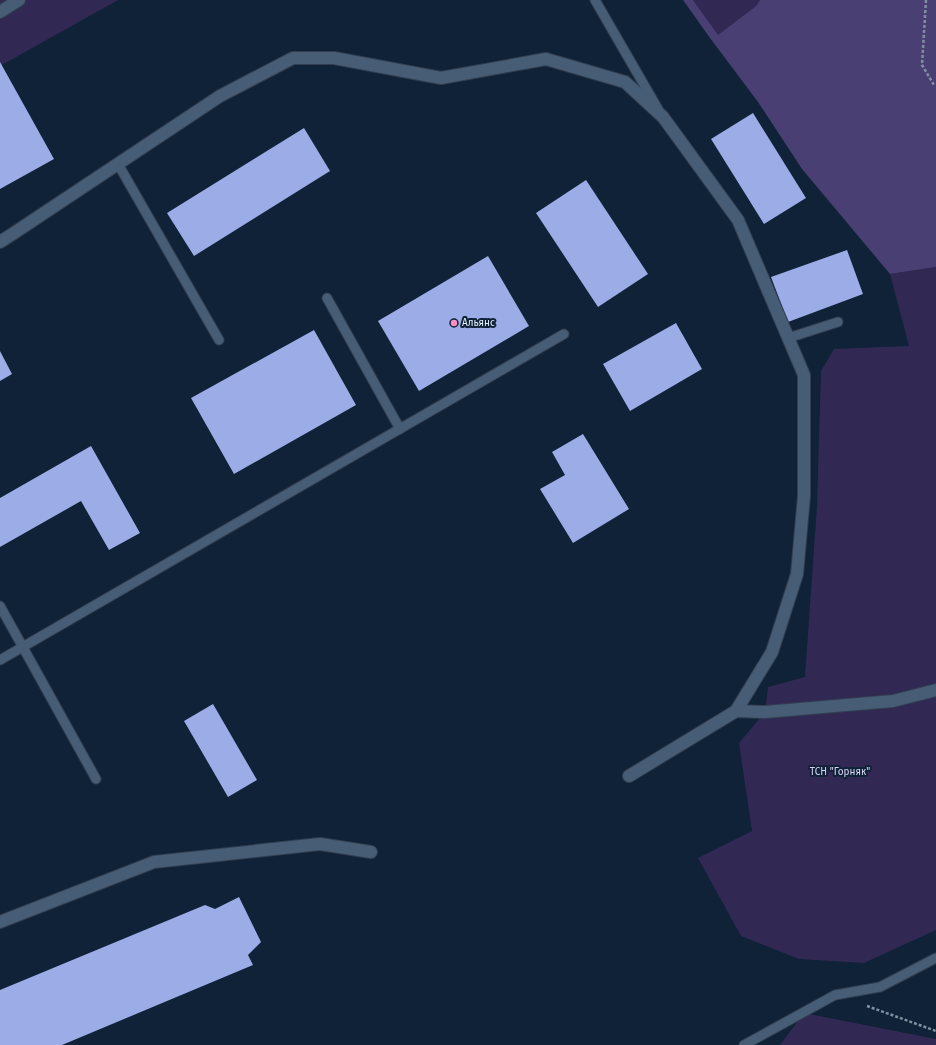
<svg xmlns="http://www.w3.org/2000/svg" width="936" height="1045" font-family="'Fira Sans',sans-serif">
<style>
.green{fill:#322854}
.forest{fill:#493f73}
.building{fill:#9bace6}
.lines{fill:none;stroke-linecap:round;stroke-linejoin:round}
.lane-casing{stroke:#323e50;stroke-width:11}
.street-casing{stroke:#323e50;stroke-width:14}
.path{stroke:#8090a1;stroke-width:2.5;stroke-dasharray:3 2;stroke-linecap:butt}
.lane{stroke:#475d75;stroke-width:9}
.street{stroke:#475d75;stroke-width:12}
.poi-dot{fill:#fc8fc2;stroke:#0f2237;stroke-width:1.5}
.labels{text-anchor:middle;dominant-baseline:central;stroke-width:4;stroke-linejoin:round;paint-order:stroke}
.poi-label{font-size:10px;fill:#e4f1ff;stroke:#0f2237;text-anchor:start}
.park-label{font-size:10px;fill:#dad5f7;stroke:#0f2237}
</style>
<rect width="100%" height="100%" fill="#0f2237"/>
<!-- green -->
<g class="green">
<polygon points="0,0 118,0 0,66"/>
<polygon points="693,0 760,0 756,6 718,36"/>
<polygon points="936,267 936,930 864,963 799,959 741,936 698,858 752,831 739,743 765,712 768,687 805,677 817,506 821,371 834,349 909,346 890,274"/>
<polygon points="804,1013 936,1039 936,1045 780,1045"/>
</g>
<!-- forest -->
<polygon class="forest" points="683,0 693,0 718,35 756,6 760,0 936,0 936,267 890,274 802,169 758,102 710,38"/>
<!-- building -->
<g class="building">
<polygon points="0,62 54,159 0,189"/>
<polygon points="753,113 806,198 764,224 711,139"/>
<polygon points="304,128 330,171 194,256 167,213"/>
<polygon points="586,180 648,274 598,307 536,213"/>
<polygon points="847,250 863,294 788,322 771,277"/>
<polygon points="488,256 529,326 419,391 378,321"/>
<polygon points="676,323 702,369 630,411 603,364"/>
<polygon points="314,330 356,405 234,474 191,398"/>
<polygon points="0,351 12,374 0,381"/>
<polygon points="583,434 629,509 573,543 540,489 565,475 552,452"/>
<polygon points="91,446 140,533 109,550 81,501 0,547 0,498"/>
<polygon points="213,704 257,780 228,797 184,721"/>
<polygon points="239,897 261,942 248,955 253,965 62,1045 0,1045 0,990 205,905 215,909"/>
</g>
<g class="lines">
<!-- lane casing -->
<g class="lane-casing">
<g id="lane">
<polyline points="595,0 658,109"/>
<polyline points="118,164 219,340"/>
<polyline points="327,298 400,429"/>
<polyline points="788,338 838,322"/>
<polyline points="0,606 96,779"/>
<polyline points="0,660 564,334"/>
<polyline points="744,1045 835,995 880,987 936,958"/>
</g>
</g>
<!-- street casing -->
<g class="street-casing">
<g id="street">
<polyline points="0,12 19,0"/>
<polyline points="0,242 14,233 220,96 293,58 334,58 441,78 546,59 625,82 663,117 738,220 804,375 804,496 797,574 772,652 736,711 629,776"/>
<polyline points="736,711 765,712 893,701 936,690"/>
<polyline points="0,922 154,862 320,844 371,852"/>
</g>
</g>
<!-- path -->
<g class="path">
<polyline points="926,0 922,65 934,85"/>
<polyline points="867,1006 936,1031"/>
</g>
<!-- lane -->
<use href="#lane" class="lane"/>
<!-- street -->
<use href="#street" class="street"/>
</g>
<!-- markers -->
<circle class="poi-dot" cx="454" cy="323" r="4"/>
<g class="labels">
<!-- poi labels -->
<g class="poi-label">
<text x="462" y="323">Альянс</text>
</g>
<!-- park labels -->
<g class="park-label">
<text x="840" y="772">ТСН "Горняк"</text>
</g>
</g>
</svg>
